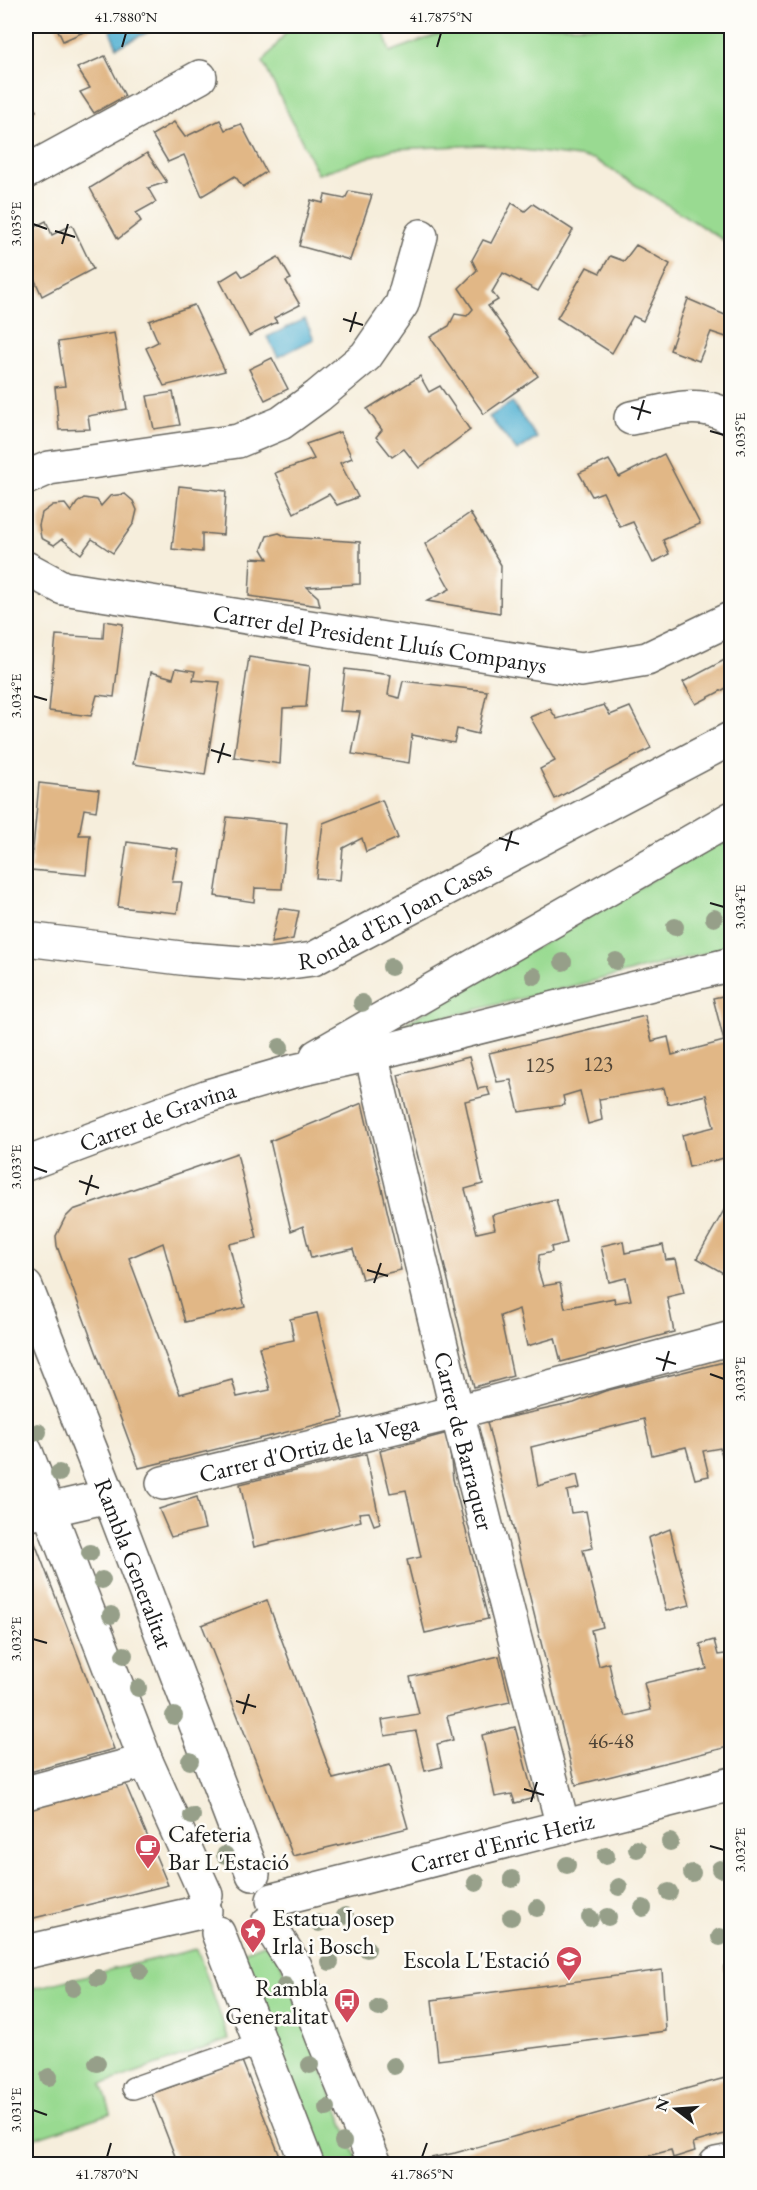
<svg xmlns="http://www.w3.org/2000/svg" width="757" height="2190" font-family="'EB Garamond',serif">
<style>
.green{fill:#99da91;stroke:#5a7b56;stroke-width:1.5}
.water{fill:#54b2d3;stroke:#386778;stroke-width:1.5}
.building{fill:#e1b786}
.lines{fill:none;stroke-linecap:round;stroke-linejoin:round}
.service-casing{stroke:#68665f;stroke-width:24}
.minor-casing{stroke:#68665f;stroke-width:36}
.service{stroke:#fff;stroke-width:21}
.minor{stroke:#fff;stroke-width:33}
.tree{fill:#969f89}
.ticks{fill:none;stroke:#1c1c1c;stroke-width:2}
.labels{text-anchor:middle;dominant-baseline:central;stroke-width:5;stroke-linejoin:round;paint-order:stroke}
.number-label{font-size:21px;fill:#4d4336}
.street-label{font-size:24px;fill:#1c1c1c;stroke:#fdfcf7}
.poi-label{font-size:24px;fill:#1c1c1c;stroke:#fdfcf7;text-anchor:start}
.neatline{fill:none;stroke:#1c1c1c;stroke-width:2}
.ticks-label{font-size:15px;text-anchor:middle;fill:#1c1c1c}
</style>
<rect width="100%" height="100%" fill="#fdfcf7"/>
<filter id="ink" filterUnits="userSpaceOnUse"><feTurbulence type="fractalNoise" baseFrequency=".0167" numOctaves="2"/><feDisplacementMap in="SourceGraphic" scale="12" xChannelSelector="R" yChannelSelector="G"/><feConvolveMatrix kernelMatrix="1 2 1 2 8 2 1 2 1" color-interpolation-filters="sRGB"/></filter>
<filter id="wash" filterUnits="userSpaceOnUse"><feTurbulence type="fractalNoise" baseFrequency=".008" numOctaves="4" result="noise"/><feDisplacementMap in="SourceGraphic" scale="24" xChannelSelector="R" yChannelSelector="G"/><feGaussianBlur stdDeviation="1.35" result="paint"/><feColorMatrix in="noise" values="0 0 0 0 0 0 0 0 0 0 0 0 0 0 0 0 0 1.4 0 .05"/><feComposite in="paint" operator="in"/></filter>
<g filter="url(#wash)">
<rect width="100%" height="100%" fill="#f6eedc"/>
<!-- green -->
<g class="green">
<polygon points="291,26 382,26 390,52 460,26 731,26 731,245 594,159 483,145 393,149 318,174 263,62"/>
<polygon points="731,834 731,947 394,1030"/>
<polygon points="272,1941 359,2164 321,2164 238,1954"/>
<polygon points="197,1949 229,2040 102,2084 111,2113 26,2141 26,1990"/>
</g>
<!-- water -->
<g class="water">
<polygon points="120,26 161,26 117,47 110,31"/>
<polygon points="305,319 314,339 278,357 267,337"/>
<polygon points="512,402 537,438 517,451 489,417"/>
</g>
<g id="blocks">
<!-- building -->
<g class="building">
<polygon points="56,26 97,26 63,41"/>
<polygon points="105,56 125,96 94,113 80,92 90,88 77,68"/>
<polygon points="26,88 36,111 26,117"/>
<polygon points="220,120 225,130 241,124 266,172 243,187 235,176 202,196 184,155 168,162 152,135 174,122 185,137"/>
<polygon points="147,153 167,182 148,188 156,202 136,213 141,221 118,239 90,188"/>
<polygon points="349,191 372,195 350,260 299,246 311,200 323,203 325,195 345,199"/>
<polygon points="512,203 525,211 533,204 573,230 538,291 503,273 492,292 498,300 488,306 538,376 484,414 430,337 449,326 455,314 467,316 473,309 459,288 477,270 472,260 483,240 491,243"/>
<polygon points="46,221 52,235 72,225 93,269 42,296 26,260 26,231"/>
<polygon points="636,245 670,264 643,321 633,316 612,353 557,318 587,267 600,273 610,256 624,261"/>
<polygon points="278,257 291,279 286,281 300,305 274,318 277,322 249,336 220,281 238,270 243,277"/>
<polygon points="688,299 732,318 732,339 711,332 699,361 670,350"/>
<polygon points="194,305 225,371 164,386 146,348 158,342 149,321"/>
<polygon points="114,333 127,409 88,416 90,429 59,430 55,387 65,386 58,342"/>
<polygon points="272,358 288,389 265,400 249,369"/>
<polygon points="420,376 429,392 440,386 470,430 419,468 404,449 392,457 376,437 382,430 367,409"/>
<polygon points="173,392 180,425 154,429 147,396"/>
<polygon points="340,432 352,458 340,463 358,497 337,505 329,494 294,513 275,473 314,459 306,444"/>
<polygon points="664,454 700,524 663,540 669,554 653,563 633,522 620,527 603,492 592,496 579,473 609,460 619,477"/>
<polygon points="179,486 226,491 223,535 202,533 202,552 172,549"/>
<polygon points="125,494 133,501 137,510 134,523 113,553 92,539 81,554 62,539 54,545 41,538 39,525 42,513 53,505 65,504 71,512 77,503 84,498 97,500 101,506 110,496"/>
<polygon points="470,513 501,565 500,613 427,601 450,589 425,544"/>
<polygon points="279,533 287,537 360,542 360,584 307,587 318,597 320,606 249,596 251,558 268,559 262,549 267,536"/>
<polygon points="104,621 123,624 114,697 97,695 91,716 49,711 56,635 103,638"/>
<polygon points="732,656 732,685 696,704 683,682"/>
<polygon points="249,657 310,666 306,707 283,708 280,764 234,757"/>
<polygon points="176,668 195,671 193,680 220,682 205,775 133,764 151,672 173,678"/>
<polygon points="345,669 391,675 388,695 399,698 403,681 487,691 478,734 457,729 454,743 412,735 409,763 352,754 360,712 340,711"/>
<polygon points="604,705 610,715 630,707 651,748 555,799 540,769 555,761 530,717 550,709 557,719"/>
<polygon points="39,783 99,790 96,811 84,809 79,835 90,835 86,875 31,870"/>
<polygon points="382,800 398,838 366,852 362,838 343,848 340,880 316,878 323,823"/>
<polygon points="227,817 287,823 282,889 255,888 254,902 215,896"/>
<polygon points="127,842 178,849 172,882 182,882 177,913 118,907"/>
<polygon points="279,908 299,911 293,939 271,943"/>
<polygon points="732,994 732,1156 689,1167 682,1135 714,1127 706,1095 668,1104 664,1088 599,1099 602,1120 588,1124 580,1091 563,1096 565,1105 519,1112 511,1080 497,1082 489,1053 645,1016 652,1041 668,1037 672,1055 724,1041 713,998"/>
<polygon points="469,1057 478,1089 487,1087 490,1095 465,1101 483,1184 465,1189 477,1233 495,1229 492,1215 556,1199 567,1243 551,1247 552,1252 539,1255 538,1270 543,1286 560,1283 565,1308 614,1298 615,1303 631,1300 626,1278 609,1282 601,1246 623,1241 625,1253 663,1245 666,1260 676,1259 684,1293 667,1297 674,1332 561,1362 555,1338 527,1346 519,1309 500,1316 513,1376 474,1387 398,1075"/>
<polygon points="362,1103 401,1270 362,1279 353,1249 311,1258 303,1226 291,1231 270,1141"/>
<polygon points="237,1153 257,1238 229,1244 245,1307 185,1322 163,1243 129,1258 180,1394 232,1380 237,1397 270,1390 259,1347 294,1340 290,1319 317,1313 344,1418 139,1468 57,1246 56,1236 65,1218 73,1210"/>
<polygon points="732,1196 732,1278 697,1258"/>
<polygon points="732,1360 732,1470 725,1466 720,1448 703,1451 709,1476 695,1479 686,1447 652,1455 644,1419 531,1447 538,1486 577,1475 580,1488 567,1491 571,1513 586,1511 593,1548 583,1550 603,1627 591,1630 599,1666 609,1663 616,1698 626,1716 651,1710 644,1683 707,1669 700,1644 714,1640 718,1655 732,1653 732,1746 576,1785 487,1422 574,1403 605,1391"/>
<polygon points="448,1433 453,1479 488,1619 425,1633 407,1560 421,1557 406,1490 390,1493 380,1451"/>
<polygon points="366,1454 380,1523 374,1525 369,1512 359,1513 361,1521 254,1547 240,1484"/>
<polygon points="197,1497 205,1529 171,1537 159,1509"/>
<polygon points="670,1529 690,1605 666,1611 648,1538"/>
<polygon points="30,1530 114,1749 26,1773 26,1712 29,1711 26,1702 26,1531"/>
<polygon points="267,1600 333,1779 390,1765 408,1828 293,1856 202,1625"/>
<polygon points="499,1656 510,1702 447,1716 453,1740 437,1744 442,1767 425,1771 416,1731 385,1736 382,1720 419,1714 410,1677"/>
<polygon points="515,1727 534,1798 515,1803 512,1794 495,1797 482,1735"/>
<polygon points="125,1783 168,1885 26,1920 26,1808"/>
<polygon points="732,1965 732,2018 729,2018 724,1966"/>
<polygon points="662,1970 666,2031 438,2060 432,2000"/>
<polygon points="242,2061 283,2164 178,2164 151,2094"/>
<polygon points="732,2076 732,2142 728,2133 693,2143 695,2151 673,2158 671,2150 629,2161 630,2164 423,2164 421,2160 455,2153"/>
</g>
</g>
</g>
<g filter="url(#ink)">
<use href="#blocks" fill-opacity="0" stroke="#68665f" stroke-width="1.5"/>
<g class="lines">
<!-- service casing -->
<g class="service-casing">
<polyline id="service" points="133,2088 260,2044"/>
</g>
<!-- minor casing -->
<g class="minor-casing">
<g id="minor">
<polyline points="26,172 200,77"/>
<path d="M631,418c33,-6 71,-21 101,1"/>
<polyline points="26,478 49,468 238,441 281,423 318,396 366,356 402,304 421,236"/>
<path id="s1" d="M26,568l37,20 518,82 66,-11 85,-41"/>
<path id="s2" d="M26,939l163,20 79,6 45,-6 419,-221"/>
<path id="s3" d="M371,1054l86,358 106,415"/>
<polyline points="317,1056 732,818"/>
<path id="s4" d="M26,1164l182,-68 82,-24 81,-18 361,-90"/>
<path id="s5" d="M26,1287l83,209 144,378"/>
<polyline points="26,1452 146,1761 206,1895"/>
<path id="s6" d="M163,1483l294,-71 275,-74"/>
<polyline points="26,1515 109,1496"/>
<polyline points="26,1793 146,1761"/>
<path id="s7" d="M273,1900l459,-116"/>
<polyline points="268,1923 295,1966 323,2038 375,2164"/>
<polyline points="218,1933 307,2164"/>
<polyline points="26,1952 205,1911"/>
<polyline points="716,2164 732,2161"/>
</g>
</g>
<!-- service -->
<use href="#service" class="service"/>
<!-- minor -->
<use href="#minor" class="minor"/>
</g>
<!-- trees -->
<g class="tree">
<circle cx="714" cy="918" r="9"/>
<circle cx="675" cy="927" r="9"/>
<circle cx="616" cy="961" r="9"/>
<circle cx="563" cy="962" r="9"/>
<circle cx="391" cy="967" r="9"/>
<circle cx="534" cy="976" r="9"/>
<circle cx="362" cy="1003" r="9"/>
<circle cx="280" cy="1047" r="9"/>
<circle cx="38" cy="1432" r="9"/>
<circle cx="59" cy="1473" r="9"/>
<circle cx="90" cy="1553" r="9"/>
<circle cx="102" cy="1580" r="9"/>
<circle cx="111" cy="1615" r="9"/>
<circle cx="124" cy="1655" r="9"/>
<circle cx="138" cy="1688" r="9"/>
<circle cx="174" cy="1716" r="9"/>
<circle cx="190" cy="1761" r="9"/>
<circle cx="192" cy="1816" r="9"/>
<circle cx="670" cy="1842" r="9"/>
<circle cx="637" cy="1849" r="9"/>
<circle cx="225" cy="1855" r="9"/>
<circle cx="606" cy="1856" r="9"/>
<circle cx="567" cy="1865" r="9"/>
<circle cx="720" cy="1869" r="9"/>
<circle cx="692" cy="1873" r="9"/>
<circle cx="512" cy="1879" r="9"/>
<circle cx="476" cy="1883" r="9"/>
<circle cx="619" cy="1887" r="9"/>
<circle cx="669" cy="1892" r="9"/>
<circle cx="537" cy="1908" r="9"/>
<circle cx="643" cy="1908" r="9"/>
<circle cx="345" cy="1916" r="9"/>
<circle cx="511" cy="1917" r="9"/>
<circle cx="608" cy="1917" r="9"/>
<circle cx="590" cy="1918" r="9"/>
<circle cx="319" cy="1923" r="9"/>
<circle cx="720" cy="1937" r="9"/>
<circle cx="367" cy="1949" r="9"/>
<circle cx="330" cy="1962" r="9"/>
<circle cx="140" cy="1971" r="9"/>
<circle cx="98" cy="1978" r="9"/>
<circle cx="285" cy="1986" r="9"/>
<circle cx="73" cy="1988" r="9"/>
<circle cx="379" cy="2008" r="9"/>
<circle cx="97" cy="2063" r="9"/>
<circle cx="310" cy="2065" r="9"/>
<circle cx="394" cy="2066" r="9"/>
<circle cx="49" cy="2077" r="9"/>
<circle cx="327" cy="2108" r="9"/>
<circle cx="343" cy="2142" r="9"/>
</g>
</g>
<!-- ticks -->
<path class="ticks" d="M122,47l4,-14M437,47l4,-14M33,224l14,5M55,231l20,6M62,244l6,-20M343,319l20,6M350,332l6,-20M631,407l20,6M638,420l6,-20M710,431l14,4M33,696l14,4M211,750l20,6M218,763l6,-20M499,838l20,6M506,851l6,-20M710,903l14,4M33,1167l14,5M79,1181l20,7M86,1195l6,-20M367,1270l21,6M374,1283l7,-20M656,1358l20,6M663,1371l6,-20M710,1374l14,5M33,1639l14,4M236,1701l20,6M243,1714l6,-20M524,1789l20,6M531,1802l6,-20M710,1846l14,4M33,2110l14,5M107,2157l4,-14M422,2157l5,-14"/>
<!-- icons -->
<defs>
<g id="cafe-pin" transform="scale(1.35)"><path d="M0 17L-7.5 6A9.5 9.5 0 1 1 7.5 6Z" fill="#d1495b" stroke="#fdfcf7"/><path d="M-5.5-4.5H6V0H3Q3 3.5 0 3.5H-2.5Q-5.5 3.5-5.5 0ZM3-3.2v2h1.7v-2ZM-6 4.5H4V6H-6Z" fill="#fff"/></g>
<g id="sight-pin" transform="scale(1.35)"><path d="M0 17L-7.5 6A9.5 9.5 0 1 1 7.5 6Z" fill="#d1495b" stroke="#fdfcf7"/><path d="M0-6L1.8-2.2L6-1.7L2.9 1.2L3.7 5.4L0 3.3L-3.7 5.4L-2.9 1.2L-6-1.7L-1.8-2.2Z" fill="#fff"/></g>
<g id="school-pin" transform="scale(1.35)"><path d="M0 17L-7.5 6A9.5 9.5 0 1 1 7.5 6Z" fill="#d1495b" stroke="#fdfcf7"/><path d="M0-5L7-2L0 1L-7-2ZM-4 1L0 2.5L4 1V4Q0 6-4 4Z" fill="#fff"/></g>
<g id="bus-pin" transform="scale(1.35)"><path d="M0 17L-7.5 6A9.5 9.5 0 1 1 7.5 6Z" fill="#d1495b" stroke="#fdfcf7"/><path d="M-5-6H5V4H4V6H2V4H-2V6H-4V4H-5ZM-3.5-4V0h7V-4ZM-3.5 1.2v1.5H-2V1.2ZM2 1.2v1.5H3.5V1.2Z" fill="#fff"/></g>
</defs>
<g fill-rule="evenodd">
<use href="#cafe-pin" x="148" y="1847"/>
<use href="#sight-pin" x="253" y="1931"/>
<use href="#school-pin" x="569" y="1959"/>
<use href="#bus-pin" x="347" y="2001"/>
</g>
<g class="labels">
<!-- number labels -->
<g class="number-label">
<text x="598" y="1063">123</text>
<text x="540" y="1064">125</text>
<text x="611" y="1740">46-48</text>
</g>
<!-- street labels -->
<g class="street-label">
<text stroke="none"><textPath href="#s1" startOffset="363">Carrer del President Lluís Companys</textPath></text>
<text stroke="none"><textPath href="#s2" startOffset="381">Ronda d'En Joan Casas</textPath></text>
<text stroke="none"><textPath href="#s4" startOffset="140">Carrer de Gravina</textPath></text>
<text stroke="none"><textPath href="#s3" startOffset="398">Carrer de Barraquer</textPath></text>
<text stroke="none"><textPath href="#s6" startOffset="150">Carrer d'Ortiz de la Vega</textPath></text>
<text stroke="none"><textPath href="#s5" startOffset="297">Rambla Generalitat</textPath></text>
<text stroke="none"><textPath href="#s7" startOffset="236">Carrer d'Enric Heriz</textPath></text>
</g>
<!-- poi labels -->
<g class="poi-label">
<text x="168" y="1833">Cafeteria<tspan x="168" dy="28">Bar L'Estació</tspan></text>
<text x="272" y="1917">Estatua Josep<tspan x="272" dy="28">Irla i Bosch</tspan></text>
<text x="550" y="1959" text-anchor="end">Escola L'Estació</text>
<text x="328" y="1987" text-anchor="end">Rambla<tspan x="328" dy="28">Generalitat</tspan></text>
</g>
</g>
<!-- margin -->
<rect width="757" height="2190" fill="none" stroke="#fdfcf7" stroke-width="66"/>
<!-- north arrow -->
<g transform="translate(676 2109) rotate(287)" stroke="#fdfcf7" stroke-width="4.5" paint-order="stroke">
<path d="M0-4.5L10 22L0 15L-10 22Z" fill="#1c1c1c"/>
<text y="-9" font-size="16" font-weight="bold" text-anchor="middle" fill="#1c1c1c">N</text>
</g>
<rect x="33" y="33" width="691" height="2124" class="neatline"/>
<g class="ticks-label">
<text x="126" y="22">41.7880°N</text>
<text x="441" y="22">41.7875°N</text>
<text transform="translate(16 224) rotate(-90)" y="5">3.035°E</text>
<text transform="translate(740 435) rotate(-90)" y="5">3.035°E</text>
<text transform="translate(16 696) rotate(-90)" y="5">3.034°E</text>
<text transform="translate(740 907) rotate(-90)" y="5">3.034°E</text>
<text transform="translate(16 1167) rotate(-90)" y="5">3.033°E</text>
<text transform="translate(740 1379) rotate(-90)" y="5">3.033°E</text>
<text transform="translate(16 1639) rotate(-90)" y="5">3.032°E</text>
<text transform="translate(740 1850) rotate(-90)" y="5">3.032°E</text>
<text transform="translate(16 2110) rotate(-90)" y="5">3.031°E</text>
<text x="107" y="2179">41.7870°N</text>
<text x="422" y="2179">41.7865°N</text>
</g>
</svg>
